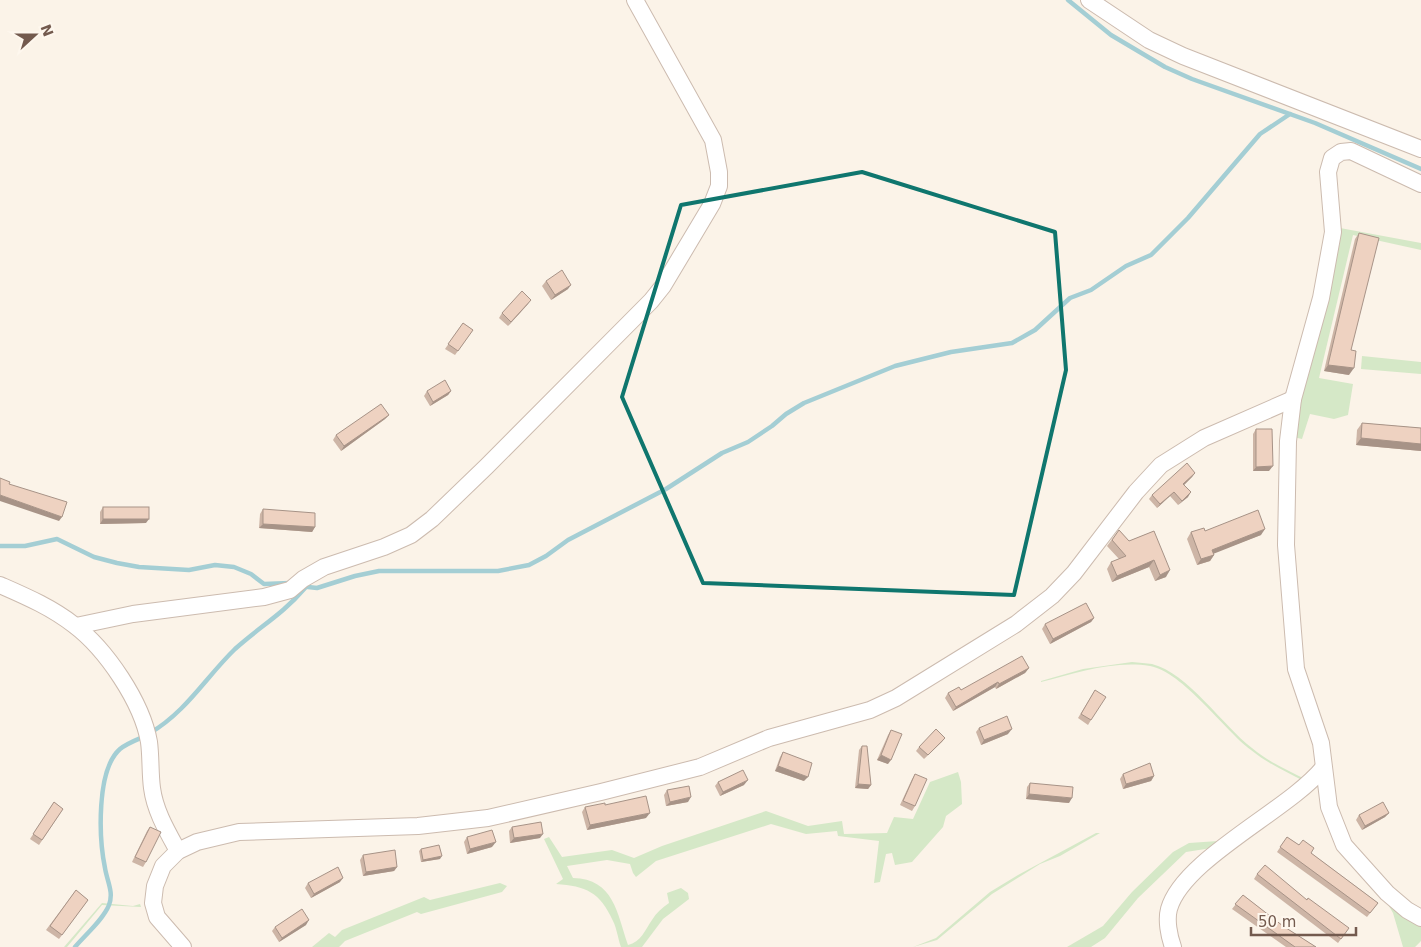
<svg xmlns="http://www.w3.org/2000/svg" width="1421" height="947" font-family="'DejaVu Sans',sans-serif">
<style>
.green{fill:#d5e8c7}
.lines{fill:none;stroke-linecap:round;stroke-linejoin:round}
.stream{stroke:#a4ced4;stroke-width:4.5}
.minor-casing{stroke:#ccbbaf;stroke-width:18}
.minor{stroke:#fff;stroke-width:16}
.wall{fill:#cdb5a6}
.shaded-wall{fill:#a79387}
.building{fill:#eed2c1;stroke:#a79387}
.marked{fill:none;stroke:#0f766e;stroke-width:4;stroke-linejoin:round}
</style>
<rect width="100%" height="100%" fill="#fbf3e8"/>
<!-- green -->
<g class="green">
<polygon points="1340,228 1421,243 1421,250 1353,235 1319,378 1353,384 1348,415 1334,419 1310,414 1302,439 1293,437 1299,401 1340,242"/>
<polygon points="1362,356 1421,362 1421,374 1361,369"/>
<path d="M1132,662c7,1 14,1 20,2 36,9 71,62 100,84 15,13 35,22 53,31l-1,2c-18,-9 -37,-18 -53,-31 -27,-20 -68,-78 -101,-84 -36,-6 -74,7 -109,16v-1l42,-12z"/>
<path d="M958,772l3,10 1,22 -16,12 -3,11 -31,35 -17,3 -3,-12 -6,1 -6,28 -6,1 5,-42 -41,-5 -1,-5 -31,3 -35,-10 -115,37 -20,16 -3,-4 -3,-9 -23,-4 -40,6 6,12c41,1 44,35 55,67 13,-3 17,-15 24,-25 4,-7 10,-12 17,-17l-2,-10 14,-5 7,5 1,6 -26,20 -21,28h-21c-3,-8 -4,-18 -8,-26 -13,-29 -27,-35 -57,-37l7,-5 -19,-40 5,-2 13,20 50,-7 22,8 28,-12 104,-35 42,15 34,-5 2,13 43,-1 7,-16 19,2 17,-37z"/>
<polygon points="1096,833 1100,833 1060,856 1040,864 992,894 937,940 913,947 936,938 990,892 1018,875"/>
<polygon points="1218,841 1218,847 1186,852 1138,898 1105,938 1091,947 1067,947 1103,926 1132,892 1173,852 1189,843"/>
<polygon points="500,883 507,886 502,892 421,914 417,912 345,941 339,947 312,947 329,933 335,937 342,930 424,897 430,900"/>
<polygon points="1386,901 1421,922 1421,941 1415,947 1403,947 1393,913"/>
<polygon points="102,903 133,906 140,904 141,907 102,905 67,947 64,947"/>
</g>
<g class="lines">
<!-- stream -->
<g class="stream">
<polyline points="1068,0 1111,35 1165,67 1192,79 1315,123 1421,169"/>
<polyline points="0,546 25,546 57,539 94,557 117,563 139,567 189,570 215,565 234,567 251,574 264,584 290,583"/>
<polyline points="299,586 317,588 355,576 379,571 498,571 529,565 546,556 568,540 666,489 722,453 748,442 772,426 786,414 804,403 895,366 951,352 1012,343 1035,330 1070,298 1091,290 1126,266 1151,255 1188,218 1260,134 1290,114"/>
<path d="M150,733c36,-21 56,-56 85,-84 24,-22 47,-34 70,-61"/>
<path d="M75,947c10,-12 28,-27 34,-42 5,-13 -2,-24 -4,-37 -6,-29 -9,-98 15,-119 6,-5 16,-9 23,-12"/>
</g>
<!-- minor casing -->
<g class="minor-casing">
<g id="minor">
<polyline points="1089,0 1149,40 1183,56 1421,149"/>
<polyline points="1421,184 1351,151 1341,152 1332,158 1328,172 1333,232 1321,298 1293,399 1288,441 1286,545 1296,669 1321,743 1329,807 1344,845 1387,893 1407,910 1421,918"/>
<path d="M0,585c25,11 51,22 74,40 32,24 68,77 75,117 2,15 1,31 3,46 3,23 15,43 26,63"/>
<polyline points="76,626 133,614 264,597 290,590 303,579 324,567 384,547 411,535 432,519 487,466 651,301 663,286 712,204 719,186 719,172 713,140 635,0"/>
<polyline points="183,947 157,917 153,903 155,886 163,866 178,851 197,842 239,832 418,826 488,818 601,792 700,767 769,738 870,710 896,698 1016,624 1052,596 1074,573 1136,492 1161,465 1204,438 1293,399"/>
<path d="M1173,947c-4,-11 -7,-27 -4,-38 14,-50 120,-99 154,-141"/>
</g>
</g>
<!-- minor -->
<use href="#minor" class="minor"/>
</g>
<!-- wall -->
<g class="wall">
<polygon points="1359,233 1349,375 1324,371 1355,239"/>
<polygon points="546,281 568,289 551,300 542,286"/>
<polygon points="528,304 508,326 499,318 502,313"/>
<polygon points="463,323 473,330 455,355 445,349"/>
<polygon points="427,391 451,391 448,395 430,406 424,396"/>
<polygon points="389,415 385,419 341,451 333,440 336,435"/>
<polygon points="1362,423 1421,428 1421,451 1356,445 1357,430"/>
<polygon points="1256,429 1269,471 1253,471 1253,434"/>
<polygon points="1195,473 1192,477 1184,485 1188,497 1178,505 1170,496 1157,508 1149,499 1152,495"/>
<polygon points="103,507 146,523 100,524 100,512"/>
<polygon points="263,509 315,527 312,532 259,528 260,514"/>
<polygon points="1119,530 1129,541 1154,531 1166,577 1155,581 1149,567 1112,582 1107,569 1111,562 1119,559 1107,546"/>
<polygon points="1191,532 1261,535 1213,553 1214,555 1210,561 1197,565 1187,539"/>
<polygon points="1094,618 1091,622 1050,644 1042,629 1045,624"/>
<polygon points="1029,668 1025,673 996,689 995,687 953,711 945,698 948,693 961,690"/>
<polygon points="1095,690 1091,720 1088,725 1078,718"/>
<polygon points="979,728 1008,734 981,745 976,732"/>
<polygon points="891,730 888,764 877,760 888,735"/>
<polygon points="945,738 942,742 924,759 916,751 919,747"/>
<polygon points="862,746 871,785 868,789 855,788 859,750"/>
<polygon points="783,752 804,781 775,771 780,757"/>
<polygon points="915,774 915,806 912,811 900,805 912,779"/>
<polygon points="1123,774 1154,776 1151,781 1123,789 1120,779"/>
<polygon points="718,782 744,785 720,796 715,786"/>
<polygon points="1030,783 1069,803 1026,799 1027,787"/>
<polygon points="667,790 688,802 666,806 664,795"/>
<polygon points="54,802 63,809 39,845 30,839"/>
<polygon points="585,807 646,818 587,830 582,812"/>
<polygon points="1389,813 1385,817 1362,830 1356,820 1359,815"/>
<polygon points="150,827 146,862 143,867 132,862 147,831"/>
<polygon points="512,827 540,838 510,843 509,831"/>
<polygon points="467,837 492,847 467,854 464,842"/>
<polygon points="1287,837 1311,853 1378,903 1367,917 1277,852"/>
<polygon points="421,849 440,859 421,862 419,851"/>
<polygon points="363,855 397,867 394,871 363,876 360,860"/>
<polygon points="1257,874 1307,900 1349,928 1338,943 1254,879"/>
<polygon points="340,882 311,898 305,888 308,883"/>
<polygon points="76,890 88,900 59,939 46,930"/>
<polygon points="1243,895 1283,926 1316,947 1286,947 1232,909"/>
<polygon points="306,925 279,942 272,931 275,927"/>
</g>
<!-- shaded-wall -->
<g class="shaded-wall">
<polygon points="571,285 568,289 551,300 555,295"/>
<polygon points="531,300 528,304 508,326 511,322"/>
<polygon points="1328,365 1354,368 1349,375 1324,371"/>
<polygon points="451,391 448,395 430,406 433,402"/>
<polygon points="389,415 385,419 341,451 344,446"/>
<polygon points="1361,438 1421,444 1421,451 1356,445"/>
<polygon points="1273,466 1269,471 1253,471 1256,467"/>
<polygon points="1195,473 1192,477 1180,489 1183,484"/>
<polygon points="1174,492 1170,496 1157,508 1160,504"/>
<polygon points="1191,492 1188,497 1178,505"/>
<polygon points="0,495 62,517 59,521 0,501"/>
<polygon points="103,519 149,519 146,523 100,524"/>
<polygon points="263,524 315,527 312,532 259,528"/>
<polygon points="1265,529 1261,535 1208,556 1212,550"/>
<polygon points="1214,555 1210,561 1197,565 1201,559"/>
<polygon points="1154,560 1149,567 1112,582 1117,576"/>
<polygon points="1170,570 1166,577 1155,581 1160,575"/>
<polygon points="1094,618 1091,622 1050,644 1053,639"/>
<polygon points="1029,668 1025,673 996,689 999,684"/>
<polygon points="998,682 995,687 953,711 956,707"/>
<polygon points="1012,729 1008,734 981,745 984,740"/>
<polygon points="881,755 891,760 888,764 877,760"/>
<polygon points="778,766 808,777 804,781 775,771"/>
<polygon points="1154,776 1151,781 1123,789 1126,784"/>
<polygon points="748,780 744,785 720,796 723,792"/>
<polygon points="858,784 871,785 868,789 855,788"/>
<polygon points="1029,794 1072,798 1069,803 1026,799"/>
<polygon points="691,797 688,802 666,806 670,802"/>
<polygon points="650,813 646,818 587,830 590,825"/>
<polygon points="1389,813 1385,817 1362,830 1365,826"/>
<polygon points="543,834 540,838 510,843 514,838"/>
<polygon points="496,842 492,847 467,854 470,849"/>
<polygon points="442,856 440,859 421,862 423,860"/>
<polygon points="397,867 394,871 363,876 366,872"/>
<polygon points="343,878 340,882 311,898 314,894"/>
<polygon points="309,920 306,925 279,942 282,938"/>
</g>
<!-- building -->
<g class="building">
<polygon points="1359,233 1379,238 1351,350 1356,351 1354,368 1328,365"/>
<polygon points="562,270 571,285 555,295 546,281"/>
<polygon points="522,291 531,300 511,322 502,313"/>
<polygon points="463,323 473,330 458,351 448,344"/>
<polygon points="445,380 451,391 433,402 427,391"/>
<polygon points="381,404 389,415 344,446 336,435"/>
<polygon points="1362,423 1421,428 1421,444 1361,438"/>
<polygon points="1256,429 1272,429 1273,466 1256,467"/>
<polygon points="1187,463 1195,473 1183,484 1191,492 1182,501 1174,492 1160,504 1152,495"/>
<polygon points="0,478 10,482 9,484 67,502 62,517 0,495"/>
<rect x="103" y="507" width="46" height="12"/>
<polygon points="263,509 315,513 315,527 263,524"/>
<polygon points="1258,510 1265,529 1212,550 1214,555 1201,559 1191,532 1204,528 1205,531"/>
<polygon points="1119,530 1129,541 1154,531 1170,570 1160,575 1154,560 1117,576 1111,562 1126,556 1112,540"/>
<polygon points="1086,603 1094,618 1053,639 1045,624"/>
<polygon points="1022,656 1029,668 999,684 998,682 956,707 948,693 959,687 961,690"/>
<polygon points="1095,690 1106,697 1091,720 1081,714"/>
<polygon points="1007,716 1012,729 984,740 979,728"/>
<polygon points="936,729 945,738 928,755 919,747"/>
<polygon points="891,730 902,734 891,760 881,755"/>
<polygon points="862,746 867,746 871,785 858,784"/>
<polygon points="783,752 812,763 808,777 778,766"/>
<polygon points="1150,763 1154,776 1126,784 1123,774"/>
<polygon points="743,770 748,780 723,792 718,782"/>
<polygon points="915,774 927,779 915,806 903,801"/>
<polygon points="1030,783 1073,787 1072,798 1029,794"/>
<polygon points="689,786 691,797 670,802 667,790"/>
<polygon points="646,796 650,813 590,825 585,807 605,803 605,805"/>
<polygon points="54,802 63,809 42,840 33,834"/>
<polygon points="1383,802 1389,813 1365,826 1359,815"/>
<polygon points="541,822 543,834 514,838 512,827"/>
<polygon points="150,827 161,832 146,862 135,857"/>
<polygon points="492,830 496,842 470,849 467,837"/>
<polygon points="1287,837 1299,845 1303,840 1314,848 1311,853 1378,903 1370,913 1280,847"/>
<polygon points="439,845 442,856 423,860 421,849"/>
<polygon points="395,850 397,867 366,872 363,855"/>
<polygon points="1265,865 1307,900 1308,898 1349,928 1341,939 1257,874"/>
<polygon points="338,867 343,878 314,894 308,883"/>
<polygon points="76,890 88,900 62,935 50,926"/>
<polygon points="1243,895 1283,926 1316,947 1295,947 1235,904"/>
<polygon points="302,909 309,920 282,938 275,927"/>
</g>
<!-- marked area -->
<path class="marked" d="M862,172l193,60 11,138 -52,225 -311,-12 -81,-186 59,-192z"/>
<!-- north arrow -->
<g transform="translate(35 35) rotate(69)" stroke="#fef7ee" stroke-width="4" paint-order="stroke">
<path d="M0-4L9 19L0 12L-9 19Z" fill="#735a4e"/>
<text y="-8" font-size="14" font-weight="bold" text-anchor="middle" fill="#735a4e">N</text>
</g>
<!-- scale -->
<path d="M1251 927v8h105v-8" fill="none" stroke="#735a4e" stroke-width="2.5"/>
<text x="1258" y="927" font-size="15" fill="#735a4e" stroke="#fef7ee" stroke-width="4" paint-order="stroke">50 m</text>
</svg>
